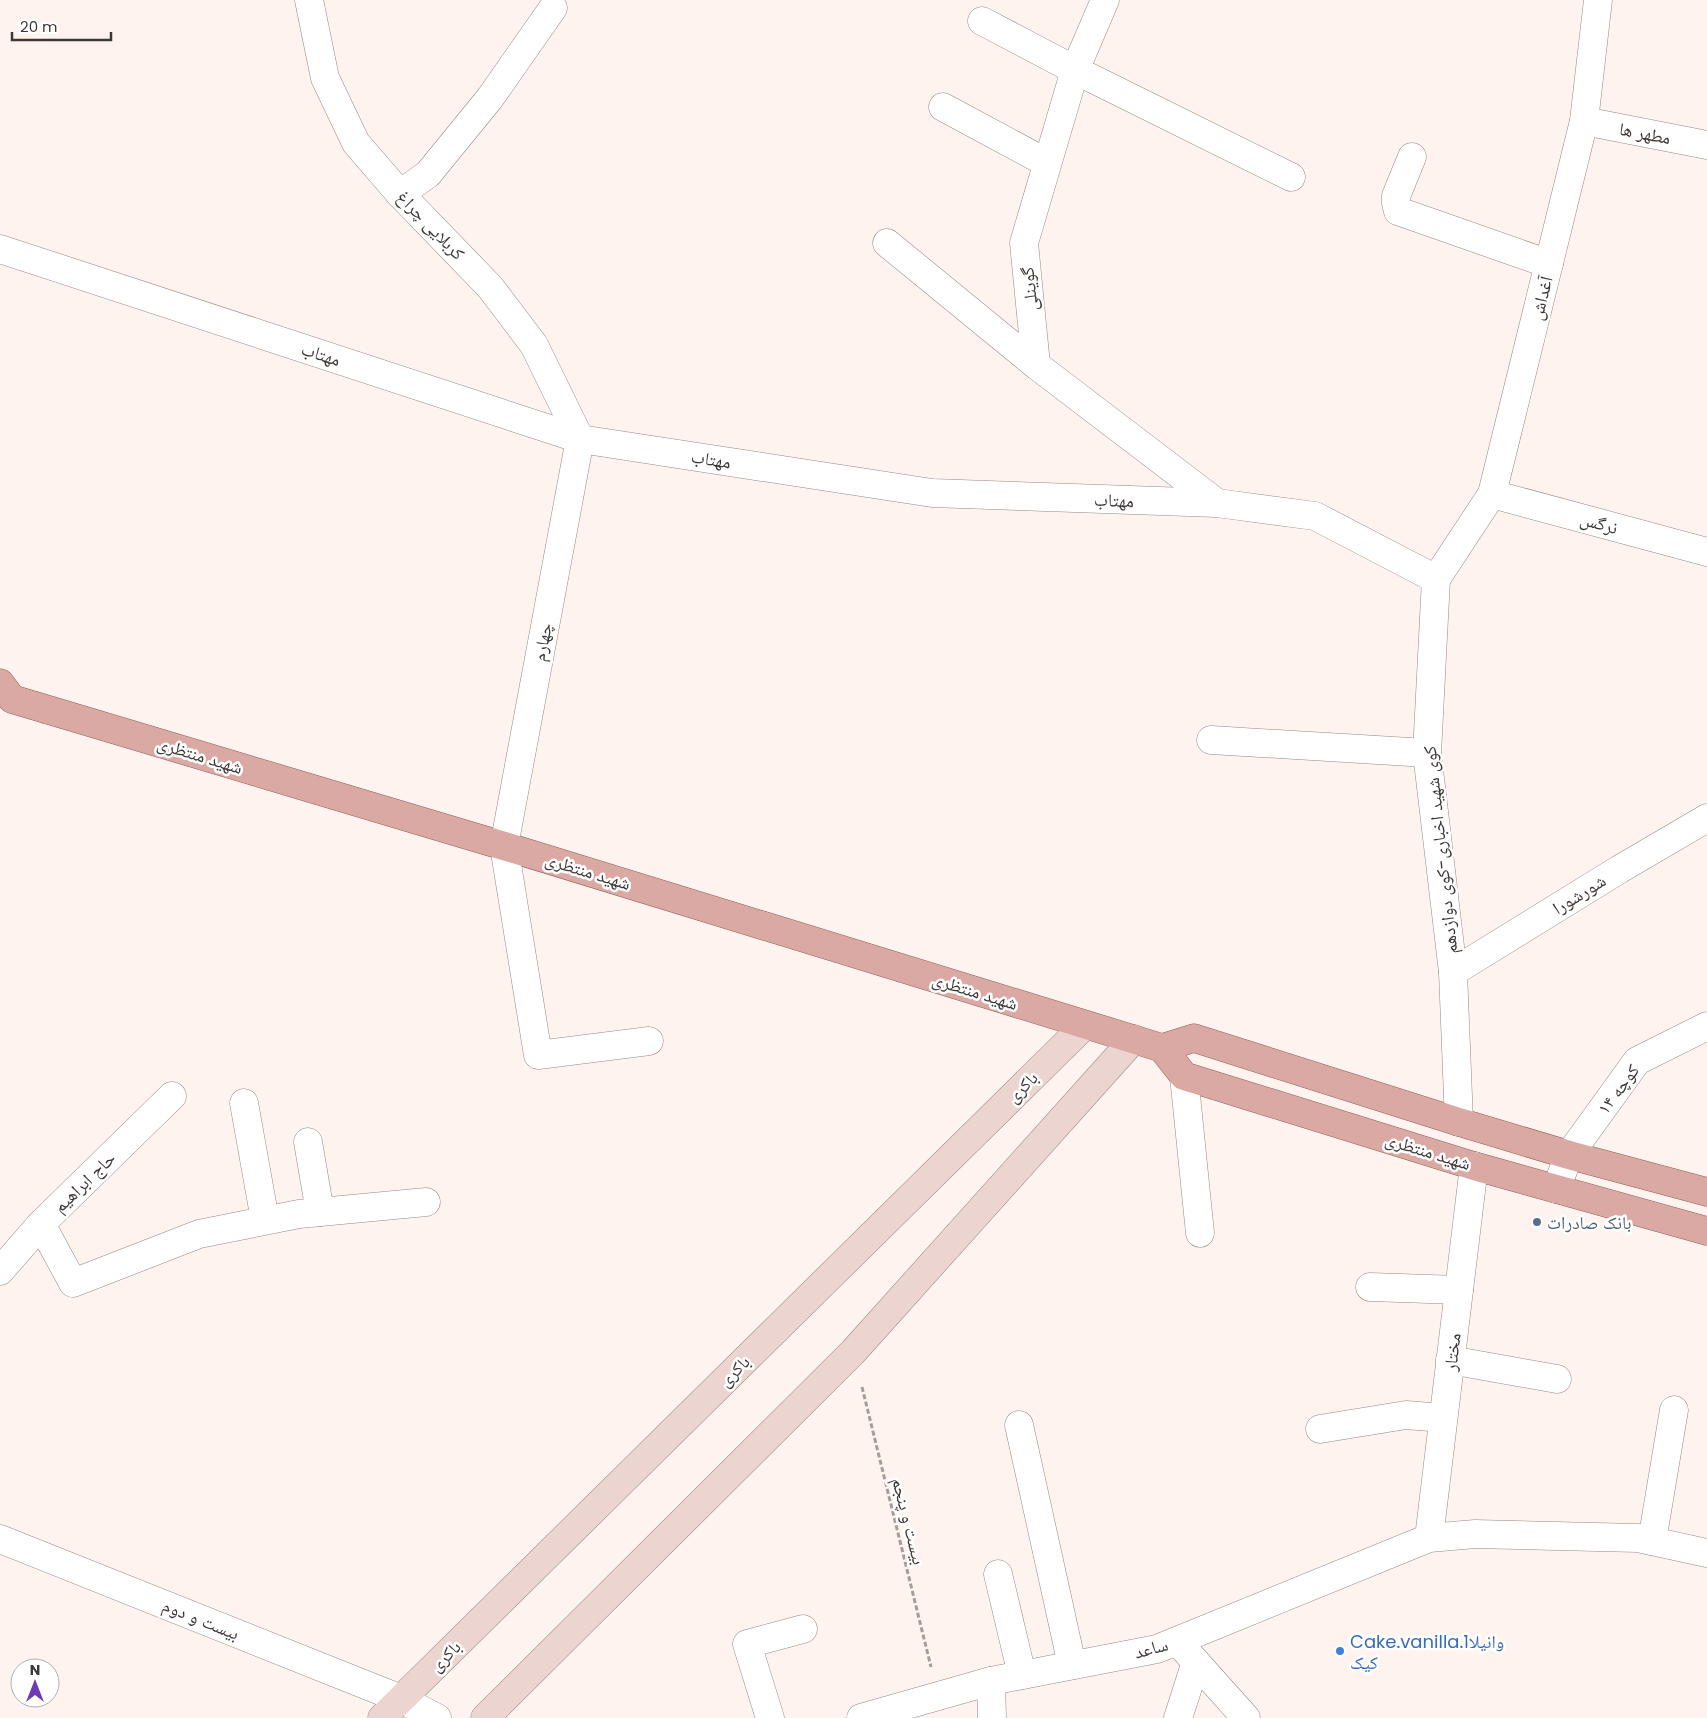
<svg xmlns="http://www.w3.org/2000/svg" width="1707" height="1718" font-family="Poppins,'Noto Naskh Arabic',sans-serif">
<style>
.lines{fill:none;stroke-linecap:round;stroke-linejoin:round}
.minor-casing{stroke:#958984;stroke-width:29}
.secondary-casing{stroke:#958984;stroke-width:29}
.primary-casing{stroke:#935c56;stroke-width:29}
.path{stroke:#a59d9a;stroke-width:3;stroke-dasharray:5 2.5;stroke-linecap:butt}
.minor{stroke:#fff;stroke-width:28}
.secondary{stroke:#ecd4d1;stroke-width:28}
.primary{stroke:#daa9a4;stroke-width:28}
.service-dot{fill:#5c6f8a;stroke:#fff;stroke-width:2}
.shop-dot{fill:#3f7fe0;stroke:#fff;stroke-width:2}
.labels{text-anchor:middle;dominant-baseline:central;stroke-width:5;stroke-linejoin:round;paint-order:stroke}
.street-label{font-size:18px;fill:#3d3836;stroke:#fff}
.service-label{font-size:18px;fill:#4e5e75;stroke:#fff;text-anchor:start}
.shop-label{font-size:18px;fill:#366cbe;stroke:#fff;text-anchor:start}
</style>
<rect width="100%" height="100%" fill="#fef3ef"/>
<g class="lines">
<!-- minor casing -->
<g class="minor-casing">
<g id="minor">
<polyline points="309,0 325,78 356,143 400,194 490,287 534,345 580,439 504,846 538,1055 649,1041"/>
<polyline points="1105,0 1075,70 1024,243 1036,365 1217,503"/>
<polyline points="982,21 1075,70 1291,177"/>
<polyline points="943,107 1047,163"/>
<polyline points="1584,121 1707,145"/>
<polyline points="1412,157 1396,196 1396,203 1398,211 1549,264"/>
<polyline points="400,194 428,174 490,98 553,8"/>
<polyline points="887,243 1036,365"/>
<polyline points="0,249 580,439 932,493 1217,503 1315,516 1436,579"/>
<polyline points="1492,494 1707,552"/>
<polyline points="1436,579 1492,494 1584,121 1598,0"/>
<polyline points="1436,579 1427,753 1453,972 1459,1122"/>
<polyline points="1211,740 1427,753"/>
<polyline points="1453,972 1620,869 1707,818"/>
<polyline points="1184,1076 1200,1233"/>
<polyline points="244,1103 265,1220"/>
<polyline points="308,1142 320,1212"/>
<polyline points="1556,1189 1569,1155 1637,1061 1707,1026"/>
<polyline points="41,1224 73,1283 199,1234 299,1214 426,1202"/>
<polyline points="0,1271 41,1224 172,1096"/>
<polyline points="1370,1287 1459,1290"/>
<polyline points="1450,1360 1557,1379"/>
<polyline points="1019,1425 1072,1665"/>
<polyline points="1320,1429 1406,1415 1443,1418"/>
<polyline points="1429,1538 1474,1166"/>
<polyline points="0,1539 401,1699 437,1718"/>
<polyline points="1652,1541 1674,1410"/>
<polyline points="998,1574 1022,1675"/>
<polyline points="1177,1641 1246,1718"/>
<polyline points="991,1681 992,1718"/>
<polyline points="770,1718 747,1644 803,1629"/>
<polyline points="861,1718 991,1681 1157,1649 1429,1538 1475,1534 1638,1538 1707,1553"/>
<polyline points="1178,1718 1196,1662"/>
</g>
</g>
<!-- secondary casing -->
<g class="secondary-casing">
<g id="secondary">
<polyline points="382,1718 1085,1025"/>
<polyline points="485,1718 853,1352 1134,1039"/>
</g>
</g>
<!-- primary casing -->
<g class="primary-casing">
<g id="primary">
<polyline points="0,683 12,699 504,846 1162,1048 1184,1076 1474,1166 1707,1231"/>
<polyline points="1162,1048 1194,1038 1459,1122 1569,1155 1707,1192"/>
</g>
</g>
<!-- path -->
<polyline class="path" points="862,1387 931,1667"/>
<!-- minor -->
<use href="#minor" class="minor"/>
<!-- secondary -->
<use href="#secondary" class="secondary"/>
<!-- primary -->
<use href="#primary" class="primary"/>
</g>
<!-- markers -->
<circle class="service-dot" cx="1537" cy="1222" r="5"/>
<circle class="shop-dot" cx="1340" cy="1651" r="5"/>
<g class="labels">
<!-- street labels -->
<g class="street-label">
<text transform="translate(1645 133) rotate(11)">مطهر ها</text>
<text transform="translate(431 225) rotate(46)">کربلایی چراغ</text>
<text transform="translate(1029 289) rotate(-96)">گوینلی</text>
<text transform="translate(1541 298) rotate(-76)">آغداش</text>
<text transform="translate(321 354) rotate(18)">مهتاب</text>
<text transform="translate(711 459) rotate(9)">مهتاب</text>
<text transform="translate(1114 500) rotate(2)">مهتاب</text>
<text transform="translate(1599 523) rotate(15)">نرگس</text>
<text transform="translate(542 642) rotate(-79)">چهارم</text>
<text transform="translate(200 755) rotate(17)">شهید منتظری</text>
<text transform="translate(1440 850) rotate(-96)">کوی شهید اخباری-کوی دوازدهم</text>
<text transform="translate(588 871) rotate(17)">شهید منتظری</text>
<text transform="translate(1579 894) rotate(-32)">شورشورا</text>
<text transform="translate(975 991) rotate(17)">شهید منتظری</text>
<text transform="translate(1022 1087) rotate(-45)">باکری</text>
<text transform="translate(1618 1089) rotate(-53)">کوچه ۱۴</text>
<text transform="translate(1428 1151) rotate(17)">شهید منتظری</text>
<text transform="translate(84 1182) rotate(-44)">حاج ابراهیم</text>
<text transform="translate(1452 1352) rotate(-83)">مختار</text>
<text transform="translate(734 1371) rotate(-45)">باکری</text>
<text transform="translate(909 1521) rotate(76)">بیست و پنجم</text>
<text transform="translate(201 1619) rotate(22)">بیست و دوم</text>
<text transform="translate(1151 1648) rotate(-15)">ساعد</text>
<text transform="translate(445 1656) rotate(-45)">باکری</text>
</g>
<!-- service labels -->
<g class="service-label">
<text x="1547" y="1222">بانک صادرات</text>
</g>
<!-- shop labels -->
<g class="shop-label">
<text x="1350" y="1641">Cake.vanilla.1وانیلا<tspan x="1350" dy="21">کیک</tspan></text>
</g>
</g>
<!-- north arrow -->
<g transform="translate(35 1683)"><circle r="24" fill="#ffffff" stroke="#b1afaf"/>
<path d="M0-4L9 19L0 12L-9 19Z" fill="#6d3bb3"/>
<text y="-8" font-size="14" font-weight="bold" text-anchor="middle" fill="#3d3836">N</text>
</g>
<!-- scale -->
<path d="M12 32v8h99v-8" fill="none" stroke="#3d3836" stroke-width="2.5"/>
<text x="20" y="32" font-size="15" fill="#3d3836" stroke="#ffffff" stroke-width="4" paint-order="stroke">20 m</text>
</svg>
